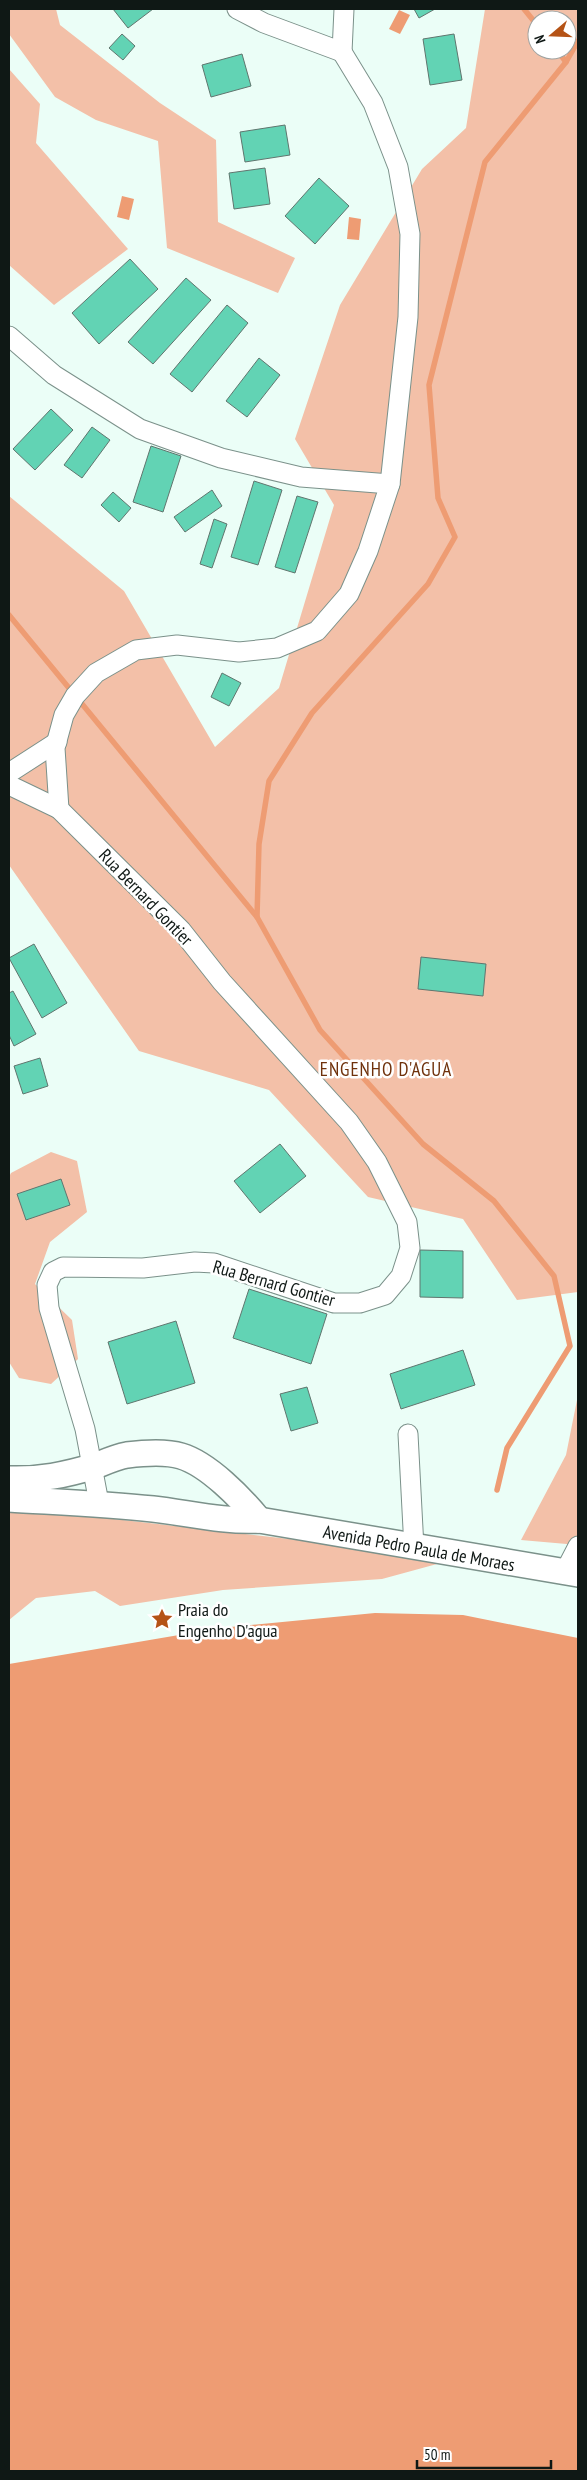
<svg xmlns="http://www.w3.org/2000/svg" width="587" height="2480" font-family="'PT Sans Narrow',sans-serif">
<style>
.green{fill:#f3c0a8;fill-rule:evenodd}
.water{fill:#ee9c73}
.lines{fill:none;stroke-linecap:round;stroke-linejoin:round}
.stream{stroke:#ee9c73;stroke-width:5.5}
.building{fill:#62d3b4;stroke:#60756e}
.minor-casing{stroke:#7b918a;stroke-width:21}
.major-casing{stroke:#7b918a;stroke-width:28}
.minor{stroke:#fff;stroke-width:19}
.major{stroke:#fff;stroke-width:25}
.labels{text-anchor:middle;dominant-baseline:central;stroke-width:5;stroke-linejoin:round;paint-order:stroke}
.street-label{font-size:18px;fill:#0f1815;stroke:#fff}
.poi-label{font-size:18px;fill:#0f1815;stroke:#fff;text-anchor:start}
.neighbourhood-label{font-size:19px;letter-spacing:1px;fill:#6f310b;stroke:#fff}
</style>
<rect width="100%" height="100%" fill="#ebfef7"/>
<!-- green -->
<g class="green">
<polygon points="9,9 56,9 60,25 160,103 216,140 218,222 295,258 278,293 167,248 158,141 96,120 55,97 9,34"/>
<path d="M485,9h93v1283l-61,8 -54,-81 -95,-22 -99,-107 -130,-39 -130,-186v-369l115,95 91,156 64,-59 55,-183 -39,-66 45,-134 82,-136 44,-41zM537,20h30v30h-30z"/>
<polygon points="9,69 40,104 36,143 128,249 54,305 9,265"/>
<polygon points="51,1152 77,1161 87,1212 50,1242 35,1284 72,1320 78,1359 51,1384 19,1378 9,1362 9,1177 11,1173"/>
<polygon points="578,1395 578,1545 521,1540 566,1455"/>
<polygon points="9,1507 438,1556 437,1564 382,1579 223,1590 120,1606 95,1591 36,1598 9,1620"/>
</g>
<!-- water -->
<g class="water">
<polygon points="399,10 410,15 400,34 389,29"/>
<polygon points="122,196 134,199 129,220 117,217"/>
<polygon points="349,217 361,219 359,240 347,239"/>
<polygon points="375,1613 463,1615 578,1638 578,2471 9,2471 9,1664 220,1628"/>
</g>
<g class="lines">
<!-- stream -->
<g class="stream">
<polyline points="524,9 537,25"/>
<polyline points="557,50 566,62"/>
<polyline points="9,615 257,917"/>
<polyline points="497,1490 507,1448 570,1346 554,1276 494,1201 423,1144 320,1030 257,917 259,844 269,781 312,713 428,584 455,537 438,498 429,385 485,162 566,62 578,41"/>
</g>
</g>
<!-- building -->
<g class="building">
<polygon points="113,9 153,9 128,28"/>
<polygon points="414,9 435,9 419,18"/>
<polygon points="122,34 135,46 123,60 109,48"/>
<polygon points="454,34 462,80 430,85 423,39"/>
<polygon points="242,54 251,86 211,97 202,65"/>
<polygon points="285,125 290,155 245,162 240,132"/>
<polygon points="265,168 270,204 234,209 229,173"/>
<polygon points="319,178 349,206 315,244 285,216"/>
<polygon points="130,259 158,289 99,344 72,313"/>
<polygon points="186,278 211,300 153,364 128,342"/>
<polygon points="227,305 248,323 192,392 170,374"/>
<polygon points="259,358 280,375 247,417 226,401"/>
<polygon points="51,409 73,430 35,470 13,449"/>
<polygon points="92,427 110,440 82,478 64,465"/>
<polygon points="151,446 181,456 163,512 133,502"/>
<polygon points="254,481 282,490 258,565 231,557"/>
<polygon points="212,490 222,506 185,532 174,517"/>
<polygon points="113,492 131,508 119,522 101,505"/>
<polygon points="297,496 318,502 295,573 275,567"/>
<polygon points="214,519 227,524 212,568 200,564"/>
<polygon points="222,673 241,683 229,706 211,697"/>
<polygon points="34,944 67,1003 42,1018 9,958"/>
<polygon points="421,957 486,964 483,996 418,989"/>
<polygon points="13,991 36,1034 14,1046 9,1035 9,993"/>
<polygon points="40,1058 48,1086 23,1094 14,1066"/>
<polygon points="280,1144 306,1176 260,1213 234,1181"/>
<polygon points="61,1179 70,1205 26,1220 17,1194"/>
<polygon points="420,1250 463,1251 463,1298 420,1297"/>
<polygon points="249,1289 327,1314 311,1364 233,1338"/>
<polygon points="176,1321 195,1383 127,1404 108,1342"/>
<polygon points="463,1350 475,1385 401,1409 390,1374"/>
<polygon points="307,1387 318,1423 291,1431 280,1394"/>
</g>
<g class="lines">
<!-- minor casing -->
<g class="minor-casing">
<g id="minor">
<polyline points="237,9 264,23 342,52"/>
<polyline points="342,52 344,9"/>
<polyline points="9,336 54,375 140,429 221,458 301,477 390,484"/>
<polyline points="9,773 57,742"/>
<polyline points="9,785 59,809 181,930 222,982 349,1122 377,1162 407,1222 410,1248 401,1276 385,1295 360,1303 334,1303 214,1263 195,1262 143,1268 63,1267 53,1272 47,1285 49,1308 85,1429 99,1503"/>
<polyline points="59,809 55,748 64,715 75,696 96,673 136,650 177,645 239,652 277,648 317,631 349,594 368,551 390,484 408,317 410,234 398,167 373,103 342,52"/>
<polyline points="408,1434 414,1548"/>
<polyline points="564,1573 578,1546"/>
</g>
</g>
<!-- major casing -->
<g class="major-casing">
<g id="major">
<path d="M9,1479c31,1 56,-4 86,-13 10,-4 21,-9 32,-11 16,-2 38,-4 54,1 27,8 60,42 78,64"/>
<path d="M9,1499c48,3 96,5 144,10 35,4 71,13 106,11l319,54"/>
</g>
</g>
<!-- minor -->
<use href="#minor" class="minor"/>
<!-- major -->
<use href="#major" class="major"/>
</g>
<!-- icons -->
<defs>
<g id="sight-bare" transform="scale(1.725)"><path d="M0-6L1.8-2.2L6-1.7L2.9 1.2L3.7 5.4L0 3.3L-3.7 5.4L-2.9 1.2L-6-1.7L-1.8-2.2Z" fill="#b55316" stroke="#fff" stroke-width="2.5" paint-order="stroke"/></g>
</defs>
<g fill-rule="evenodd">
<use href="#sight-bare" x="162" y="1619"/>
</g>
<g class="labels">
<!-- street labels -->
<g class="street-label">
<text transform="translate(146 897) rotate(46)">Rua Bernard Gontier</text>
<text transform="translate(274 1283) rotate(16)">Rua Bernard Gontier</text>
<text transform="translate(419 1548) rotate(10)">Avenida Pedro Paula de Moraes</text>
</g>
<!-- poi labels -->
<g class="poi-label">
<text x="178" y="1609">Praia do<tspan x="178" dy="21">Engenho D'agua</tspan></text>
</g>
<!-- neighbourhood labels -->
<g class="neighbourhood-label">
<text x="386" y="1069">ENGENHO D'AGUA</text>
</g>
</g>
<!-- border -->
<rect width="587" height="2480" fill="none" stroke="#0f1815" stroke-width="20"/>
<!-- north arrow -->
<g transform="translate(552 35) rotate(251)"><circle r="24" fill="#ffffff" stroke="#9fa3a1"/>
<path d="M0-4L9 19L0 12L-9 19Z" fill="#b55316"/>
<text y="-8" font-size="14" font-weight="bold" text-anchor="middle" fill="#0f1815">N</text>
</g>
<!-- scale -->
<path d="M417 2460v8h134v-8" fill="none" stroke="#0f1815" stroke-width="2.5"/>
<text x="424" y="2460" font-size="15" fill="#0f1815" stroke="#ffffff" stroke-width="4" paint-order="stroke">50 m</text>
</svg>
